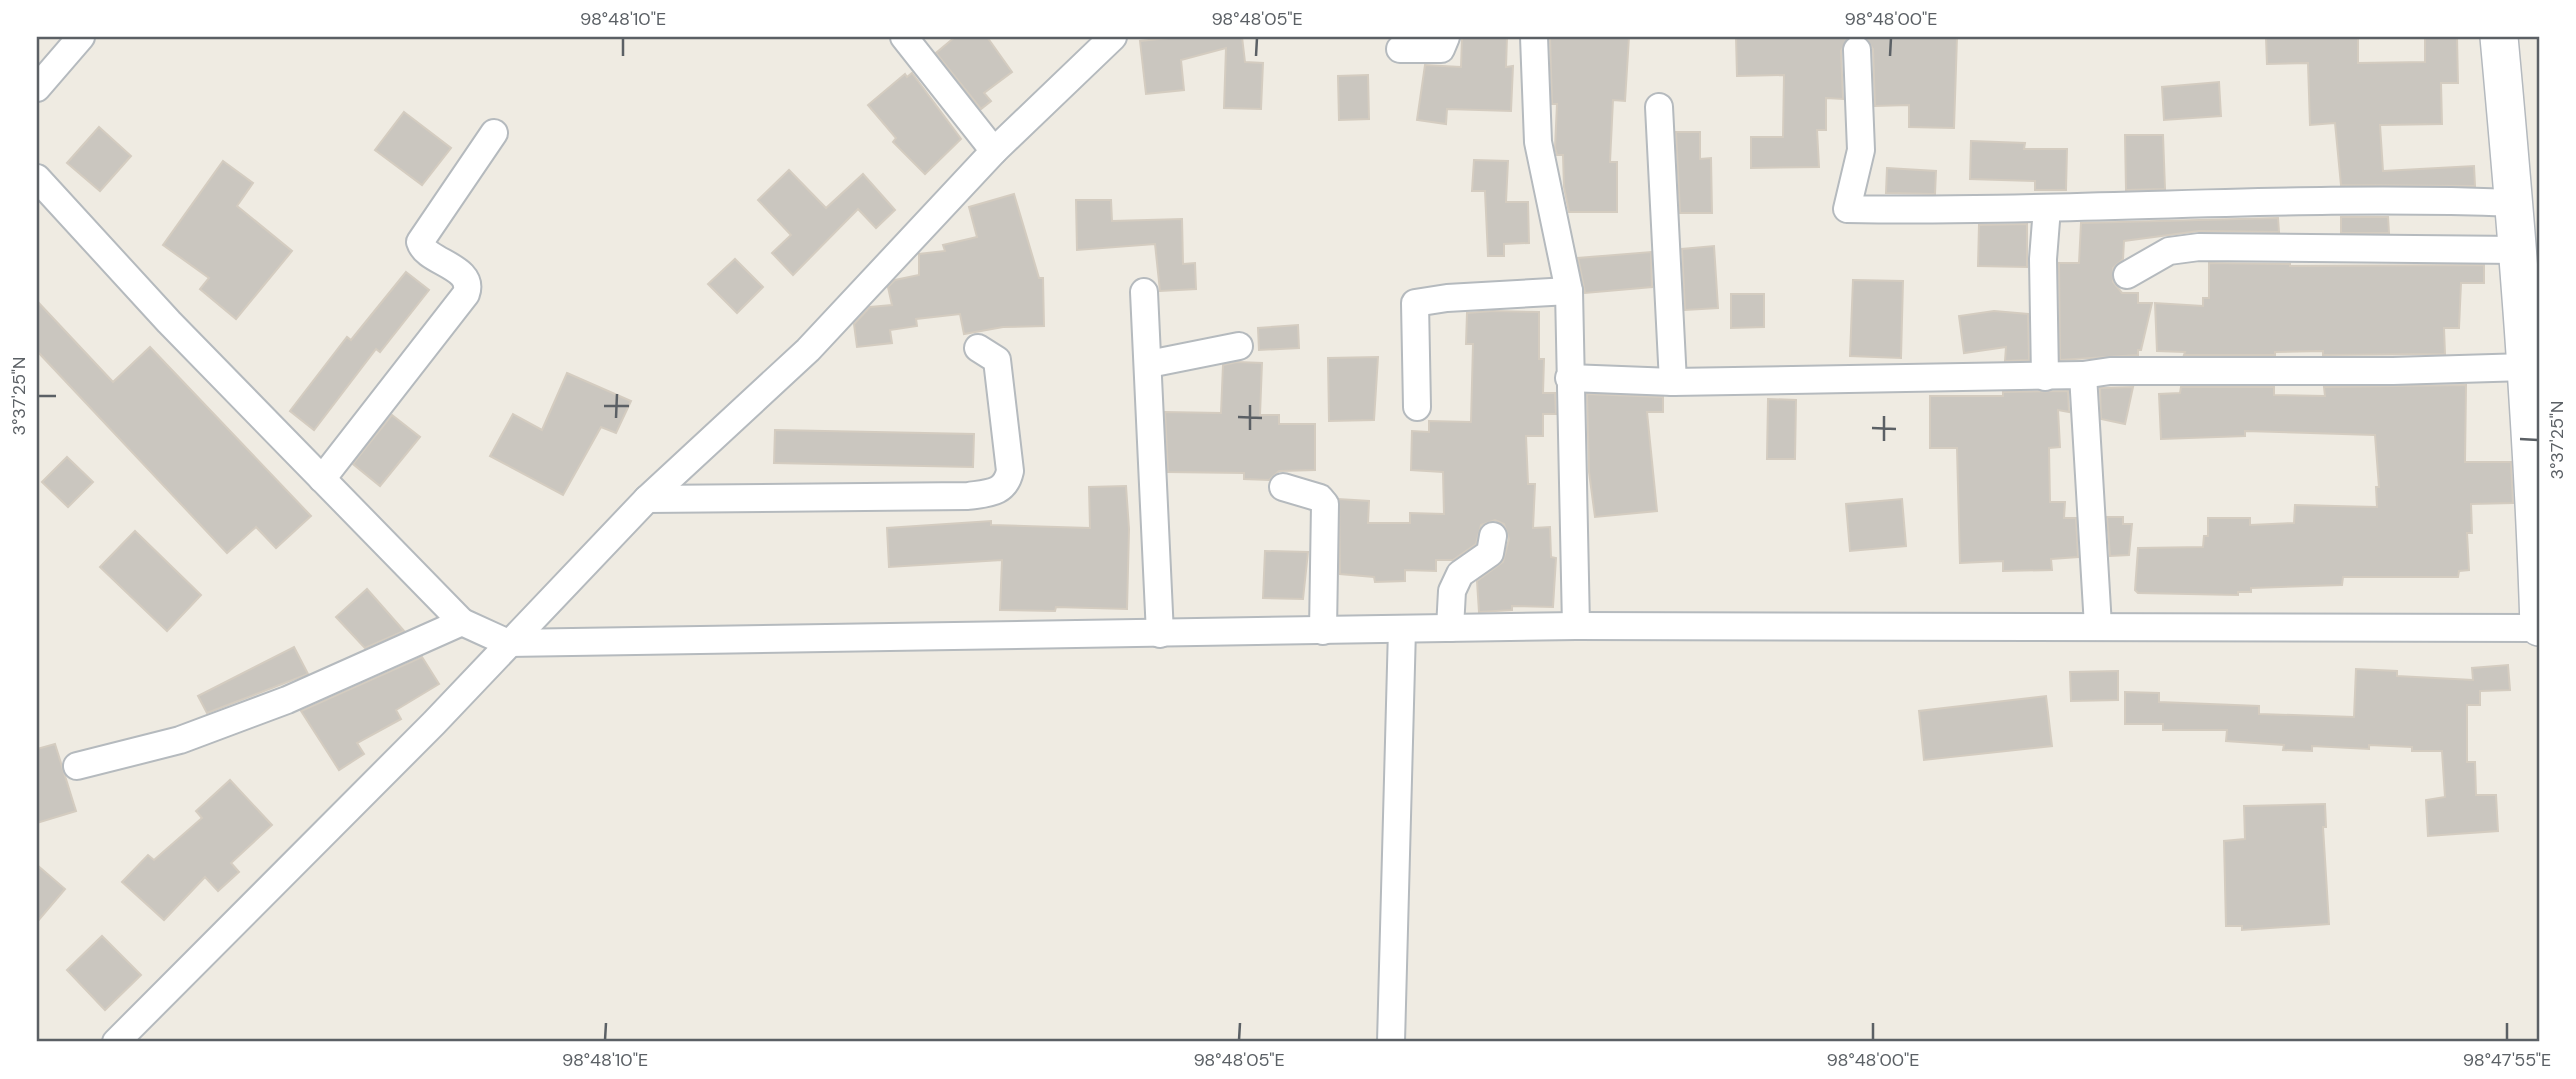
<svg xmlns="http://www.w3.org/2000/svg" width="2576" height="1079" font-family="'DM Sans',sans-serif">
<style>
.building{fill:#cac6bf;stroke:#d4ccc0;stroke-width:2}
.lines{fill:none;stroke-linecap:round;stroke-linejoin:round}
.street-casing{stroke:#b5babe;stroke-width:30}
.secondary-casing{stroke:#b4b9be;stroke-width:40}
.street{stroke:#fff;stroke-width:26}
.secondary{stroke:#fff;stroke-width:37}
.ticks{fill:none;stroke:#5b6065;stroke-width:2.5}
.neatline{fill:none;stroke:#5b6065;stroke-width:2.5}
.ticks-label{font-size:18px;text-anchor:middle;fill:#5b6065}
</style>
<rect width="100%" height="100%" fill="#efebe2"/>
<!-- building -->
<g class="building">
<polygon points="955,37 987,37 1012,72 984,93 991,101 981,109 936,53"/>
<polygon points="1178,37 1242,37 1245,62 1263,63 1261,109 1224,108 1226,48 1181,60 1184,90 1146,94 1140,41"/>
<polygon points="1462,37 1507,37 1506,67 1513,66 1511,111 1447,109 1446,124 1417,120 1425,65 1461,67"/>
<polygon points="1550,37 1629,37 1625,101 1613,100 1610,162 1617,162 1617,212 1569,212 1564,187 1563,155 1557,155 1555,148 1557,104 1552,104"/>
<polygon points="1736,37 1849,37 1841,51 1843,99 1826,98 1826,130 1817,130 1819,167 1751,168 1751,137 1783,137 1784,75 1737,76"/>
<polygon points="1865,37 1957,37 1954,128 1909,127 1909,105 1875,106 1873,49"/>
<polygon points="2358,37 2358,63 2425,62 2425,37 2457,37 2458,83 2441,83 2442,124 2380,125 2383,171 2474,166 2475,186 2341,185 2335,123 2310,125 2308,63 2267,64 2266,38"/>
<polygon points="912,73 961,139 925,174 893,142 896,138 868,105 905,74 907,77"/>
<polygon points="1368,75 1369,119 1339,120 1338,76"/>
<polygon points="2219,82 2221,116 2164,120 2162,87"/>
<polygon points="404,112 451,148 422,185 375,150"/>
<polygon points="99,127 131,156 100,191 67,163"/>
<polygon points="1676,132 1700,132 1700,159 1711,158 1712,213 1680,213"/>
<polygon points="2125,135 2163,135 2165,189 2126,190"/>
<polygon points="1971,141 2025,143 2024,149 2067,149 2066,190 2035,190 2035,181 1970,179"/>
<polygon points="1474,160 1508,161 1506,202 1528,202 1529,243 1504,244 1504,256 1488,256 1485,191 1472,191"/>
<polygon points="223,161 253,183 237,206 292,251 236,319 200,289 209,278 163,245"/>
<polygon points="1887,168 1936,171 1935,194 1886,193"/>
<polygon points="789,170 826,208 863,174 895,210 876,228 858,209 793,275 772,253 791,235 758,200"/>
<polygon points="1014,194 1039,278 1043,278 1044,326 1003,327 964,334 960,314 916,319 917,326 890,330 892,343 857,347 854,324 870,307 892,305 888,287 895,280 919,275 919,254 945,251 943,245 977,237 969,207"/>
<polygon points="1076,200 1111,200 1112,221 1182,219 1183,264 1195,263 1196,289 1160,291 1155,244 1077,250"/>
<polygon points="2341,217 2388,217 2389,233 2341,233"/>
<polygon points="2278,218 2279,232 2199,231 2124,241 2123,259 2113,268 2113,282 2122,293 2138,293 2138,303 2152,303 2141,350 2138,350 2138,355 2060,360 2059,263 2079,263 2081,223"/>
<polygon points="2027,224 2027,267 1978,266 1979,225"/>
<polygon points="1714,246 1718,308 1685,310 1682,249"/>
<polygon points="1651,252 1652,287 1585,293 1578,258"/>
<polygon points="735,259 763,287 737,313 708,284"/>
<polygon points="2209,263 2290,264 2290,266 2484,265 2484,283 2461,283 2459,328 2444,328 2445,354 2323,355 2323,351 2275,352 2275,355 2184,355 2185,352 2157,351 2155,303 2203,306 2203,298 2209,298"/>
<polygon points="406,272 429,290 380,352 376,349 314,430 290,411 347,337 351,340"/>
<polygon points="1853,280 1903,281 1901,358 1850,356"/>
<polygon points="1731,294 1764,294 1764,327 1731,328"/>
<polygon points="37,301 113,382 150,347 311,516 276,548 256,527 227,553 37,351"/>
<polygon points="1493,311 1539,312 1539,359 1544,359 1543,393 1555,393 1556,414 1543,414 1543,436 1526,436 1528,484 1535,484 1533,528 1550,527 1551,557 1556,558 1553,607 1512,606 1512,610 1479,612 1477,581 1503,562 1509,539 1504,524 1495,520 1481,525 1476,544 1453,560 1436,560 1436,571 1405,570 1405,581 1375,582 1374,577 1340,574 1339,499 1369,501 1368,523 1410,523 1410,513 1444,514 1443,472 1411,470 1412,431 1429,432 1429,421 1471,422 1473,344 1466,344 1467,313"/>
<polygon points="1994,311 2028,314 2029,360 2005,361 2006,347 1964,353 1959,316"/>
<polygon points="1298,325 1299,348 1259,350 1258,328"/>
<polygon points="1378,357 1374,420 1329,421 1328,358"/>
<polygon points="1237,362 1262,363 1260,415 1279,415 1279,424 1315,424 1315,470 1279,471 1269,480 1244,479 1244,473 1168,472 1165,412 1221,413 1223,365"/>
<polygon points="567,373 631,401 616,433 601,427 563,495 490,456 513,414 542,430"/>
<polygon points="2466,385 2465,462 2511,462 2513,503 2471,504 2472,533 2467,533 2469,570 2459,571 2458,577 2343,577 2342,585 2251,588 2251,592 2238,592 2238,595 2138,593 2135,590 2138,548 2203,547 2204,536 2208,536 2208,518 2250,518 2250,525 2294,523 2295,505 2377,507 2376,487 2379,487 2375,435 2245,431 2245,436 2161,439 2159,394 2180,393 2181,387 2274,387 2274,395 2325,396 2324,387"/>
<polygon points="2133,387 2125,424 2101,419 2100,388"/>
<polygon points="2068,391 2069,412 2058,410 2060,447 2049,448 2050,502 2065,502 2064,518 2076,518 2078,557 2051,559 2052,570 2003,571 2003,561 1960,563 1957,448 1930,448 1930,396 2003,396 2003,392"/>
<polygon points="1587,394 1663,397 1663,412 1647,412 1657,511 1595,517 1589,472"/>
<polygon points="1768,399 1796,400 1795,459 1767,459"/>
<polygon points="392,415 420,437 380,486 353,464"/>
<polygon points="775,430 974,434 973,467 774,463"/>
<polygon points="67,457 93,482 68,507 42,482"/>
<polygon points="1126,486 1129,529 1127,609 1056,607 1055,611 1000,610 1002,560 889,567 887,528 991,521 991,525 1090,528 1089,487"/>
<polygon points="1902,499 1906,546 1850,551 1846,504"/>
<polygon points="2107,517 2123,517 2123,524 2132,524 2129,555 2110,556"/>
<polygon points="135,531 201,595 167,631 100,567"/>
<polygon points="1265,551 1308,552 1303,599 1263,598"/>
<polygon points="367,589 404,631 365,648 336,617"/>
<polygon points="294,647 308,674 207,713 198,696"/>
<polygon points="422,657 439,684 396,710 401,719 357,743 364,754 339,770 301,711"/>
<polygon points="2508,665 2510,690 2480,691 2480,705 2467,705 2467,762 2475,762 2476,795 2496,795 2498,831 2428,836 2426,800 2445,797 2442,751 2412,751 2412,747 2369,745 2369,749 2312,746 2312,751 2283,750 2284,745 2226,741 2227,730 2163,730 2163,724 2125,724 2125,692 2159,693 2159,702 2259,706 2259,714 2354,717 2356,669 2397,671 2397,676 2473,680 2472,668"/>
<polygon points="2118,671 2118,700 2071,701 2070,672"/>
<polygon points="2046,696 2052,746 1924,760 1919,711"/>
<polygon points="55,744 76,811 37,823 37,749"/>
<polygon points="230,780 272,825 231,863 239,872 218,891 205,877 164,920 122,882 148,855 154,860 202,818 196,811"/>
<polygon points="2325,804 2326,827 2323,827 2329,924 2242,930 2242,926 2226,926 2224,841 2245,839 2244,806"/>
<polygon points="37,865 65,889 37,922"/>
<polygon points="102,936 141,975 105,1010 67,970"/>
</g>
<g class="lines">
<!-- street casing -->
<g class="street-casing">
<g id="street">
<polyline points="904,37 994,151"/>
<polyline points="1534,37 1538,142 1569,291 1576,626"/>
<polyline points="1400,49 1441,49 1446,37"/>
<path d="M1857,50l4,100 -14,59c223,4 445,-15 667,-6"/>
<polyline points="37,88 81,37"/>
<polyline points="1659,107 1673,382"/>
<polyline points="37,178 169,322 462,622 508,643 1576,626 2539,628"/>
<polyline points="2127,275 2169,251 2199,247 2518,250"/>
<polyline points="1144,292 1160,634"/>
<polyline points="1149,364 1239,346"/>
<polyline points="2083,375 2110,371 2393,371 2526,367"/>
<polyline points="2045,377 2043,259 2047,208"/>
<polyline points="1569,378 1673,382 2083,375 2098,626"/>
<polyline points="1417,407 1415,303 1447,298 1569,291"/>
<path d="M322,479l144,-185c10,-28 -40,-31 -46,-52l74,-109"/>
<polyline points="1283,487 1320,498 1325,504 1323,631"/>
<path d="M647,499l321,-3c20,-3 37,-2 42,-25l-13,-111 -19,-12"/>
<polyline points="1450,628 1452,591 1460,574 1490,553 1493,536"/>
<polyline points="77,766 180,740 287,700 462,622"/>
<polyline points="116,1042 434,723 647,499 808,350 994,151 1113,37"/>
<polyline points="1391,1042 1402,629"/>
</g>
</g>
<!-- secondary casing -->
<g class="secondary-casing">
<path id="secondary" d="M2499,37c18,196 34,393 40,590"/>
</g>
<!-- street -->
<use href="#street" class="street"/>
<!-- secondary -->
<use href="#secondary" class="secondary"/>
</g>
<!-- ticks -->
<path class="ticks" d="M623,56v-18M1256,56l1,-18M1890,56l1,-18M38,396h18M604,406h25M1238,417l24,1M616,418l1,-24M1872,428l24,1M1250,430v-25M2520,439l18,1M1884,441v-25M605,1040l1,-17M1239,1040l1,-17M1873,1040v-17M2507,1040v-17"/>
<!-- border -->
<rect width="2576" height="1079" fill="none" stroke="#ffffff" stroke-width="77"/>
<rect x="38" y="38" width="2500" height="1002" class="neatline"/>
<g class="ticks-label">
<text x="623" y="25">98°48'10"E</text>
<text x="1257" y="25">98°48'05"E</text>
<text x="1891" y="25">98°48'00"E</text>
<text transform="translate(19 396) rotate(-90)" y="6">3°37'25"N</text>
<text transform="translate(2557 440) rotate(-90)" y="6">3°37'25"N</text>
<text x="605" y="1066">98°48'10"E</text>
<text x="1239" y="1066">98°48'05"E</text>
<text x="1873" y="1066">98°48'00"E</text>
<text x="2507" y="1066">98°47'55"E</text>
</g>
</svg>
